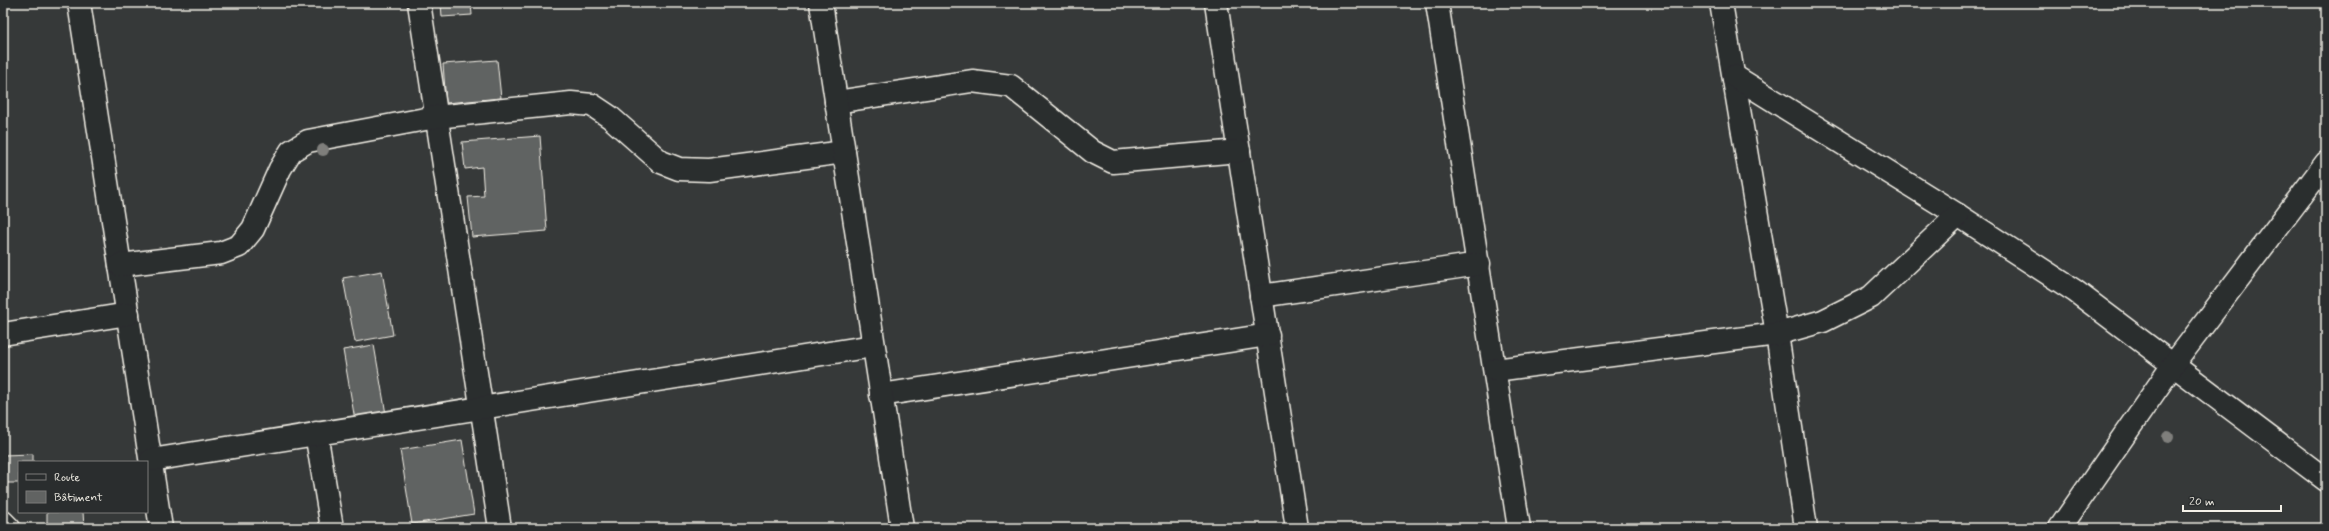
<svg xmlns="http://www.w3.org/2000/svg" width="2329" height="531" font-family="Mynerve,sans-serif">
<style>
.building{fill:#616362;stroke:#f4f1e8}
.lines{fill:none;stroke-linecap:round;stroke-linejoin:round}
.minor-casing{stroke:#f4f1e8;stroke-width:25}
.secondary-casing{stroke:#f4f1e8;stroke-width:25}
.minor{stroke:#2a2d2e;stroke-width:22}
.secondary{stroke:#2a2d2e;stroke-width:22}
.tree{fill:#7f7f7c}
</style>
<rect width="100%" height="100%" fill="#363939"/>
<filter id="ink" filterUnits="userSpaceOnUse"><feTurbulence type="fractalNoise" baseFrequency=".025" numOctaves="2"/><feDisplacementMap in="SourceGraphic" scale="8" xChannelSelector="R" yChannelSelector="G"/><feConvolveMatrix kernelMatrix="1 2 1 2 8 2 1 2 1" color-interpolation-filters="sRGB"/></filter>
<g filter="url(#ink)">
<!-- building -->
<g class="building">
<polygon points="441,3 471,3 472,15 442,17"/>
<polygon points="497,60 501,98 446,103 443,64"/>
<polygon points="540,136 547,231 472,237 468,197 484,196 482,167 465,169 462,142"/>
<polygon points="382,271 393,335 355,342 343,278"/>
<polygon points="374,345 387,420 356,426 343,350"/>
<polygon points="462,440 474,514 412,524 400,450"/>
<polygon points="33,454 33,462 19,462 19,483 3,483 3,455"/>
<polygon points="47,512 83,512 84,528 47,528"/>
<polygon points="391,525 391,528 361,528"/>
</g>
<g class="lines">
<!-- minor casing -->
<g class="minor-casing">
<g id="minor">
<polyline points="79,3 161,528"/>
<polyline points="419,3 500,528"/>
<polyline points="1216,3 1297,528"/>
<polyline points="1437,3 1519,528"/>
<polyline points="1721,3 1777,334 1806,528"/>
<polyline points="1734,76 1958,215 2075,291 2326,480"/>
<polyline points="836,102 972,81 1011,86 1093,152 1113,162 1239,151"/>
<polyline points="120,265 221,253 239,246 253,229 280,169 291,151 308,141 436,117 571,103 592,105 610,117 661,162 679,169 709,170 844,152"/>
<polyline points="1261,296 1479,264"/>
<polyline points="3,334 128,314"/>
<polyline points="1495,370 1777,334 1823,321 1871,297 1958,215"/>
<polyline points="881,395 1268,335"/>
<polyline points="316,433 332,528"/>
<polyline points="151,460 873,346"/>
<polyline points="3,522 9,528"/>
<polyline points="2060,528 2173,365 2326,163"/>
</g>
</g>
<!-- secondary casing -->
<g class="secondary-casing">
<polyline id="secondary" points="821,3 902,528"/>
</g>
<!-- minor -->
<use href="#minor" class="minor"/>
<!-- secondary -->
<use href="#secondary" class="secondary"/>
</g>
<!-- trees -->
<g class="tree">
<circle cx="323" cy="150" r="6"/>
<circle cx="2168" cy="437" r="6"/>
</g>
</g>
<!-- margin -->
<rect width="2329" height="531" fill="none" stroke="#2a2d2e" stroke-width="16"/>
<rect x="8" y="8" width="2313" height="515" fill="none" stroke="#f4f1e8" stroke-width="1.5" filter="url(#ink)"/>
<!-- legend -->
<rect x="18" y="461" width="130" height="52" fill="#2a2d2e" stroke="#7b7b78"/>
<rect x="26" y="474" width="20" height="6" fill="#2a2d2e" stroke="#7b7b78"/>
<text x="54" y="481" font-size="12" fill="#f4f1e8">Route</text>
<rect x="26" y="491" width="20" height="12" fill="#616362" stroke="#7b7b78"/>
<text x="54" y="501" font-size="12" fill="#f4f1e8">Bâtiment</text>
<!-- scale -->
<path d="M2183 505v6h98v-6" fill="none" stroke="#f4f1e8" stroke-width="2"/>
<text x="2189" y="505" font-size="12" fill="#f4f1e8" stroke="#2a2d2e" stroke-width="3" paint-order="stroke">20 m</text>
</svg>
